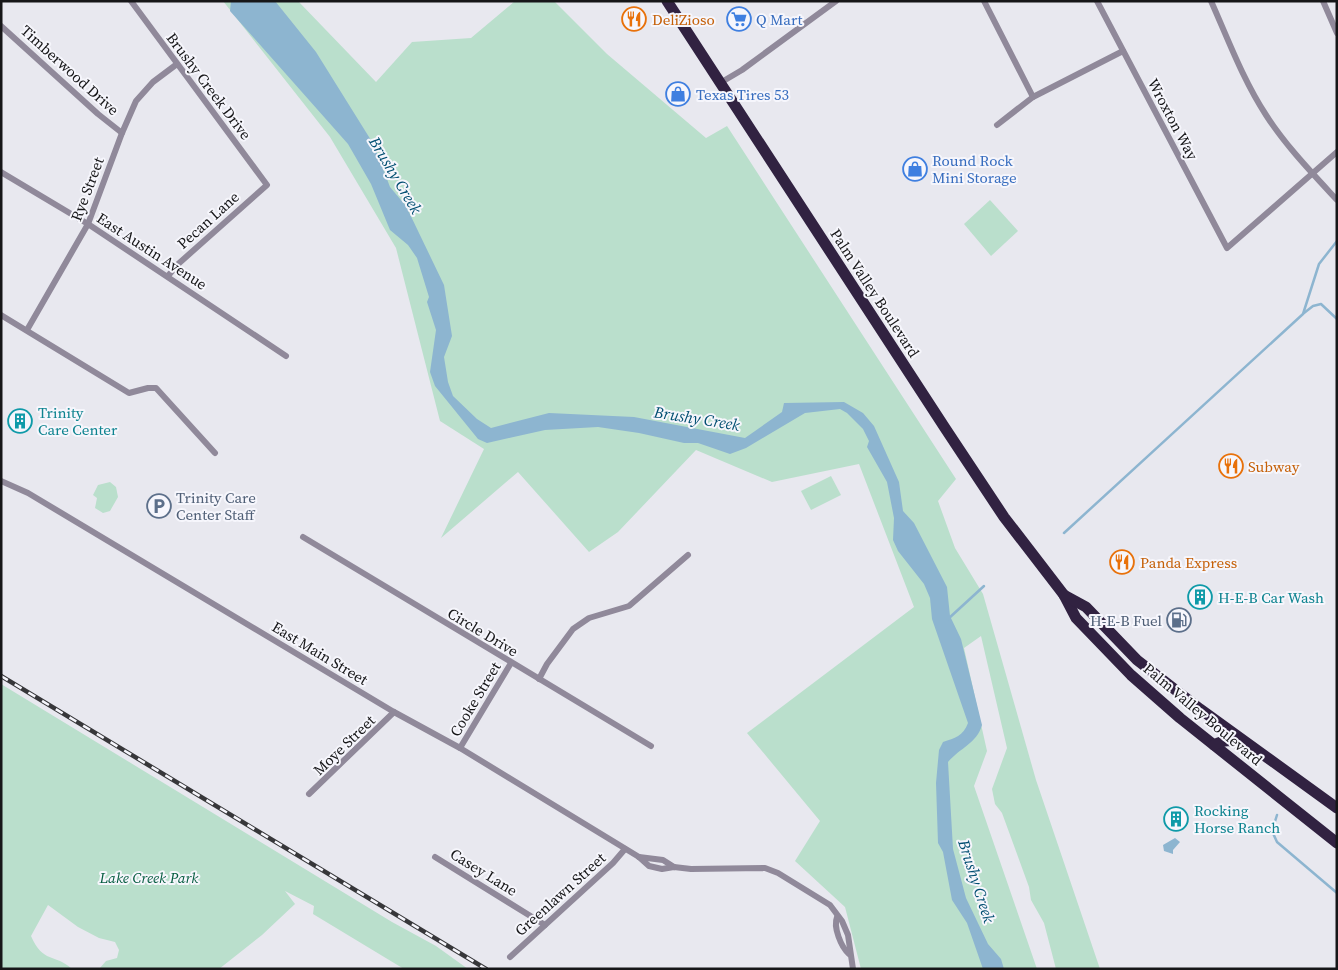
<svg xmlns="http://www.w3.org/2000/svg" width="1338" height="970" font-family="'Source Serif 4',serif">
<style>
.green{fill:#badfcc}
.water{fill:#8db5d0}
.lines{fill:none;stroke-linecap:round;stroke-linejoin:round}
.stream{stroke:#8db5d0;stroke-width:2.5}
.street{stroke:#90899a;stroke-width:6}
.highway{stroke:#312241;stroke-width:11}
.rail-casing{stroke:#37373a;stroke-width:4.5}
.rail{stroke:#f6f6fc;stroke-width:2.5;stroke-dasharray:8;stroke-linecap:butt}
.labels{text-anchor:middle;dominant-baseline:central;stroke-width:4;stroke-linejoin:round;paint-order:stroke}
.food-label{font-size:15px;fill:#c56008;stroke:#f6f6fc;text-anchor:start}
.shop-label{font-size:15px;fill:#366cbe;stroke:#f6f6fc;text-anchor:start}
.street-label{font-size:15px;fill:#161618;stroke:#f6f6fc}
.culture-label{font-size:15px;fill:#0d838f;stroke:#f6f6fc;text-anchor:start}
.service-label{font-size:15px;fill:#4e5e75;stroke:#f6f6fc;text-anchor:start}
.park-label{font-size:15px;font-style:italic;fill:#035b3e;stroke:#f6f6fc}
.water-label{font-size:16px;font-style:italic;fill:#004e71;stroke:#f6f6fc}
</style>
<rect width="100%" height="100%" fill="#e8e8ef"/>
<!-- green -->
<g class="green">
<polygon points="223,1 298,1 376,82 412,42 471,38 515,1 554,1 607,54 706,138 727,126 956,479 938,501 955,548 983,594 1036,780 1100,969 1056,969 1044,923 1031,900 1029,887 1002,813 995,804 992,789 1007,748 981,636 964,648 987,751 974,786 1037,969 861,969 845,907 795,861 820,821 747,733 914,607 859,464 772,482 696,450 618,532 589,552 518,472 441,538 484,449 440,421 396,248 330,137"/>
<polygon points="990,200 1018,231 991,256 964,224"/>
<polygon points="831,476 841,495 811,510 801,491"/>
<polygon points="110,482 116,487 118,497 110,511 103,513 95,508 97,498 93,495 98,485"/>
<path d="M1,684l391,238 44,24 32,23h-64l-91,-55 1,-8 -29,-15 10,13 -33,31 -43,34h-120l7,-8 11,-3 2,-8 -4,-8 -16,-4 -21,-11 -30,-22 -17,31c12,28 24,17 41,33h-71z"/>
</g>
<!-- water -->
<g class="water">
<path d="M231,1h44l41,51 58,93 16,42 16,19 38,79 8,51 -8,21 4,25 5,14 24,23 14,9 58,-15 85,4 111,21 37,-26 2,-9 60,-1 19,11 11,13 25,56 4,29 11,12 33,64 3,29 11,23 21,86c-5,18 -22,23 -34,37l5,87 13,49 22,46 13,15 3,10h-21l-16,-46 -15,-23 -9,-48 -5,-9 -2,-60 3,-33 4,-8c12,-4 20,-6 25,-19l-36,-104 -2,-21 -6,-14 -26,-33 -5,-11 1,-22 -7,-36 -20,-35 2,-6 -6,-12 -16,-16 -7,-4 -35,4 -59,35 -16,6 -32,-11h-14l-45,-10 -41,-6 -53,3 -58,13 -9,-4 -43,-53 -5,-14 6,-42 -9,-28 2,-5 -12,-39 -9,-13 -18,-15 -19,-46 -23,-40 -118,-133z"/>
<polygon points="1175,838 1180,842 1173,850 1173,854 1164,851 1163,845"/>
</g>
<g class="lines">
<!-- stream -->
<g class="stream">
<polyline points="1304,313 1313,306 1321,304 1337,319"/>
<polyline points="1064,533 1303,314 1319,264 1337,241"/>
<polyline points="948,619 984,586"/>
<polyline points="1277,815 1272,831 1277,842 1337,893"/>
</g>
<!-- street -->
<g class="street">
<polyline points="131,1 267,185 177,265 168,276"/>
<polyline points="984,1 1033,97"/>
<polyline points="1097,1 1227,248 1337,152"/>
<path d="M1211,1c17,38 32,79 55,114 20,31 46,58 71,85"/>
<polyline points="1323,1 1337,33"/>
<polyline points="1,26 98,114 122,133"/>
<polyline points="720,83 742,70 836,1"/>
<polyline points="997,125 1033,97 1123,51"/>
<polyline points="1,172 88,224 286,356"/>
<polyline points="1,315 129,393 148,388 156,388 215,453"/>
<polyline points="27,330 88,224 122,133 136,101 153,82 177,64"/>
<polyline points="1,481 28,493 394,712 460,748 639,857 649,866 662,869 674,867 691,869 765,868 778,873 830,905 842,921 848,935 853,969"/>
<polyline points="303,537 651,746"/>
<polyline points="539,679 547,664 573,629 589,618 629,606 688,555"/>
<polyline points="460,748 511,663"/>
<polyline points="309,794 394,712"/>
<polyline points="435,857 545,925"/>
<polyline points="639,857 663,860 674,867"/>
<path d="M837,917c-4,10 4,30 12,37"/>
<polyline points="510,957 613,863 625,849"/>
</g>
<!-- highway -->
<g class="highway">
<polyline points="667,1 945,428 1004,517 1064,595 1076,618 1131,675 1180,718 1337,843"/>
<polyline points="1064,595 1086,607 1137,660 1200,709 1337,808"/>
<path d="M1214,745c13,-7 19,-5 31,3"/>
</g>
<!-- rail casing -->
<g class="rail-casing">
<polyline id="rail" points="1,676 486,969"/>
</g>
<!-- rail -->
<use href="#rail" class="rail"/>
</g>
<!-- icons -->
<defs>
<g id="restaurant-ring" transform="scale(1.25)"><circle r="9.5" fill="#f6f6fc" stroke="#e8710a" stroke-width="1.5"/><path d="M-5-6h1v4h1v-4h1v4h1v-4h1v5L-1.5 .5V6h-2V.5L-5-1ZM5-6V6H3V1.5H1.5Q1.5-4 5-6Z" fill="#e8710a"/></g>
<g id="supermarket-ring" transform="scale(1.25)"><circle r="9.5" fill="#f6f6fc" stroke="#3f7fe0" stroke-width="1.5"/><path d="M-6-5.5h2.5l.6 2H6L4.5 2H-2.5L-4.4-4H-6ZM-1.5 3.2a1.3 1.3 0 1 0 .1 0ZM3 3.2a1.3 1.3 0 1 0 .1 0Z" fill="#3f7fe0"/></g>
<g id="shop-ring" transform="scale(1.25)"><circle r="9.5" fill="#f6f6fc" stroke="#3f7fe0" stroke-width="1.5"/><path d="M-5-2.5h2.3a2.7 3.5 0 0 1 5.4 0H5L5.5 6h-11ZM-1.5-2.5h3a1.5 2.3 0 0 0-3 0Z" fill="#3f7fe0"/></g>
<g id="building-ring" transform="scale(1.25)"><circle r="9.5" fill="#f6f6fc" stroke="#0f9aa8" stroke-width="1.5"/><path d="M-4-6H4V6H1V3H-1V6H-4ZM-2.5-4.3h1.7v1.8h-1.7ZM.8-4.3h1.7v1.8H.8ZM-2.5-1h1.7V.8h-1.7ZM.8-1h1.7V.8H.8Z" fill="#0f9aa8"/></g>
<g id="parking-ring" transform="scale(1.25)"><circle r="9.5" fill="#f6f6fc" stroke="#5c6f8a" stroke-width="1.5"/><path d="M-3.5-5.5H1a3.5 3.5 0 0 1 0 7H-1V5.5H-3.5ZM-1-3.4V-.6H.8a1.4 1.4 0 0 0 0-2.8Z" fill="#5c6f8a"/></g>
<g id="fuel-ring" transform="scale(1.25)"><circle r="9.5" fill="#f6f6fc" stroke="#5c6f8a" stroke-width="1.5"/><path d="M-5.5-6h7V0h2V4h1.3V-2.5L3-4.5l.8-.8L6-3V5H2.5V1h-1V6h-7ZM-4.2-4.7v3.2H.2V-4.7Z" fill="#5c6f8a"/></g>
</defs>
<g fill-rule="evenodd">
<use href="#restaurant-ring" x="634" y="19"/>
<use href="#supermarket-ring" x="739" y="19"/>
<use href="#shop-ring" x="678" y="94"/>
<use href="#shop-ring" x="915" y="169"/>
<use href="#building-ring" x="20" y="421"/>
<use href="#restaurant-ring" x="1231" y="466"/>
<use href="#parking-ring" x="159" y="506"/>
<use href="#restaurant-ring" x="1122" y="562"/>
<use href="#building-ring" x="1200" y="597"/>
<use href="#fuel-ring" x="1179" y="620"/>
<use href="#building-ring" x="1176" y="819"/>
</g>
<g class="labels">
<!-- food labels -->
<g class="food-label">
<text x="652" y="19">DeliZioso</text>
<text x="1248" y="466">Subway</text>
<text x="1140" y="562">Panda Express</text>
</g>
<!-- shop labels -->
<g class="shop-label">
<text x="756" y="19">Q Mart</text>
<text x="696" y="94">Texas Tires 53</text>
<text x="932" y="160">Round Rock<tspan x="932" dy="17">Mini Storage</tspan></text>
</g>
<!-- street labels -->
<g class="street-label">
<text transform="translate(70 70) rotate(42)">Timberwood Drive</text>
<text transform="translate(209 86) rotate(53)">Brushy Creek Drive</text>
<text transform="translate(1173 119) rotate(62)">Wroxton Way</text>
<text transform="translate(87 189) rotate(-69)">Rye Street</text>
<text transform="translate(208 220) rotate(-42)">Pecan Lane</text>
<text transform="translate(152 251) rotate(33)">East Austin Avenue</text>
<text transform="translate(875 293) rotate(57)">Palm Valley Boulevard</text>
<text transform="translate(483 632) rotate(31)">Circle Drive</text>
<text transform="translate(320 653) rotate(31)">East Main Street</text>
<text transform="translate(475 699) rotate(-59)">Cooke Street</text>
<text transform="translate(1203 714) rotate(40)">Palm Valley Boulevard</text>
<text transform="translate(344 745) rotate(-44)">Moye Street</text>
<text transform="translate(484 872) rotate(32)">Casey Lane</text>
<text transform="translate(560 894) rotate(-42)">Greenlawn Street</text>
</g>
<!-- culture labels -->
<g class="culture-label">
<text x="38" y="412">Trinity<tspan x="38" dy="17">Care Center</tspan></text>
<text x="1218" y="597">H-E-B Car Wash</text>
<text x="1194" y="810">Rocking<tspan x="1194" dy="17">Horse Ranch</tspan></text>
</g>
<!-- service labels -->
<g class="service-label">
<text x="176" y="497">Trinity Care<tspan x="176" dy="17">Center Staff</tspan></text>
<text x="1162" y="620" text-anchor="end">H-E-B Fuel</text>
</g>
<!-- park labels -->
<g class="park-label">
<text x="149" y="877">Lake Creek Park</text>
</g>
<!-- water labels -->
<g class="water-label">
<text transform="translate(396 175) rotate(59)">Brushy Creek</text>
<text transform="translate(697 418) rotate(9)">Brushy Creek</text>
<text transform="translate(977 881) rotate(72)">Brushy Creek</text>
</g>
</g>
<!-- border -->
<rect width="1338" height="970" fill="none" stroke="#161618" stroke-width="5"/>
</svg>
